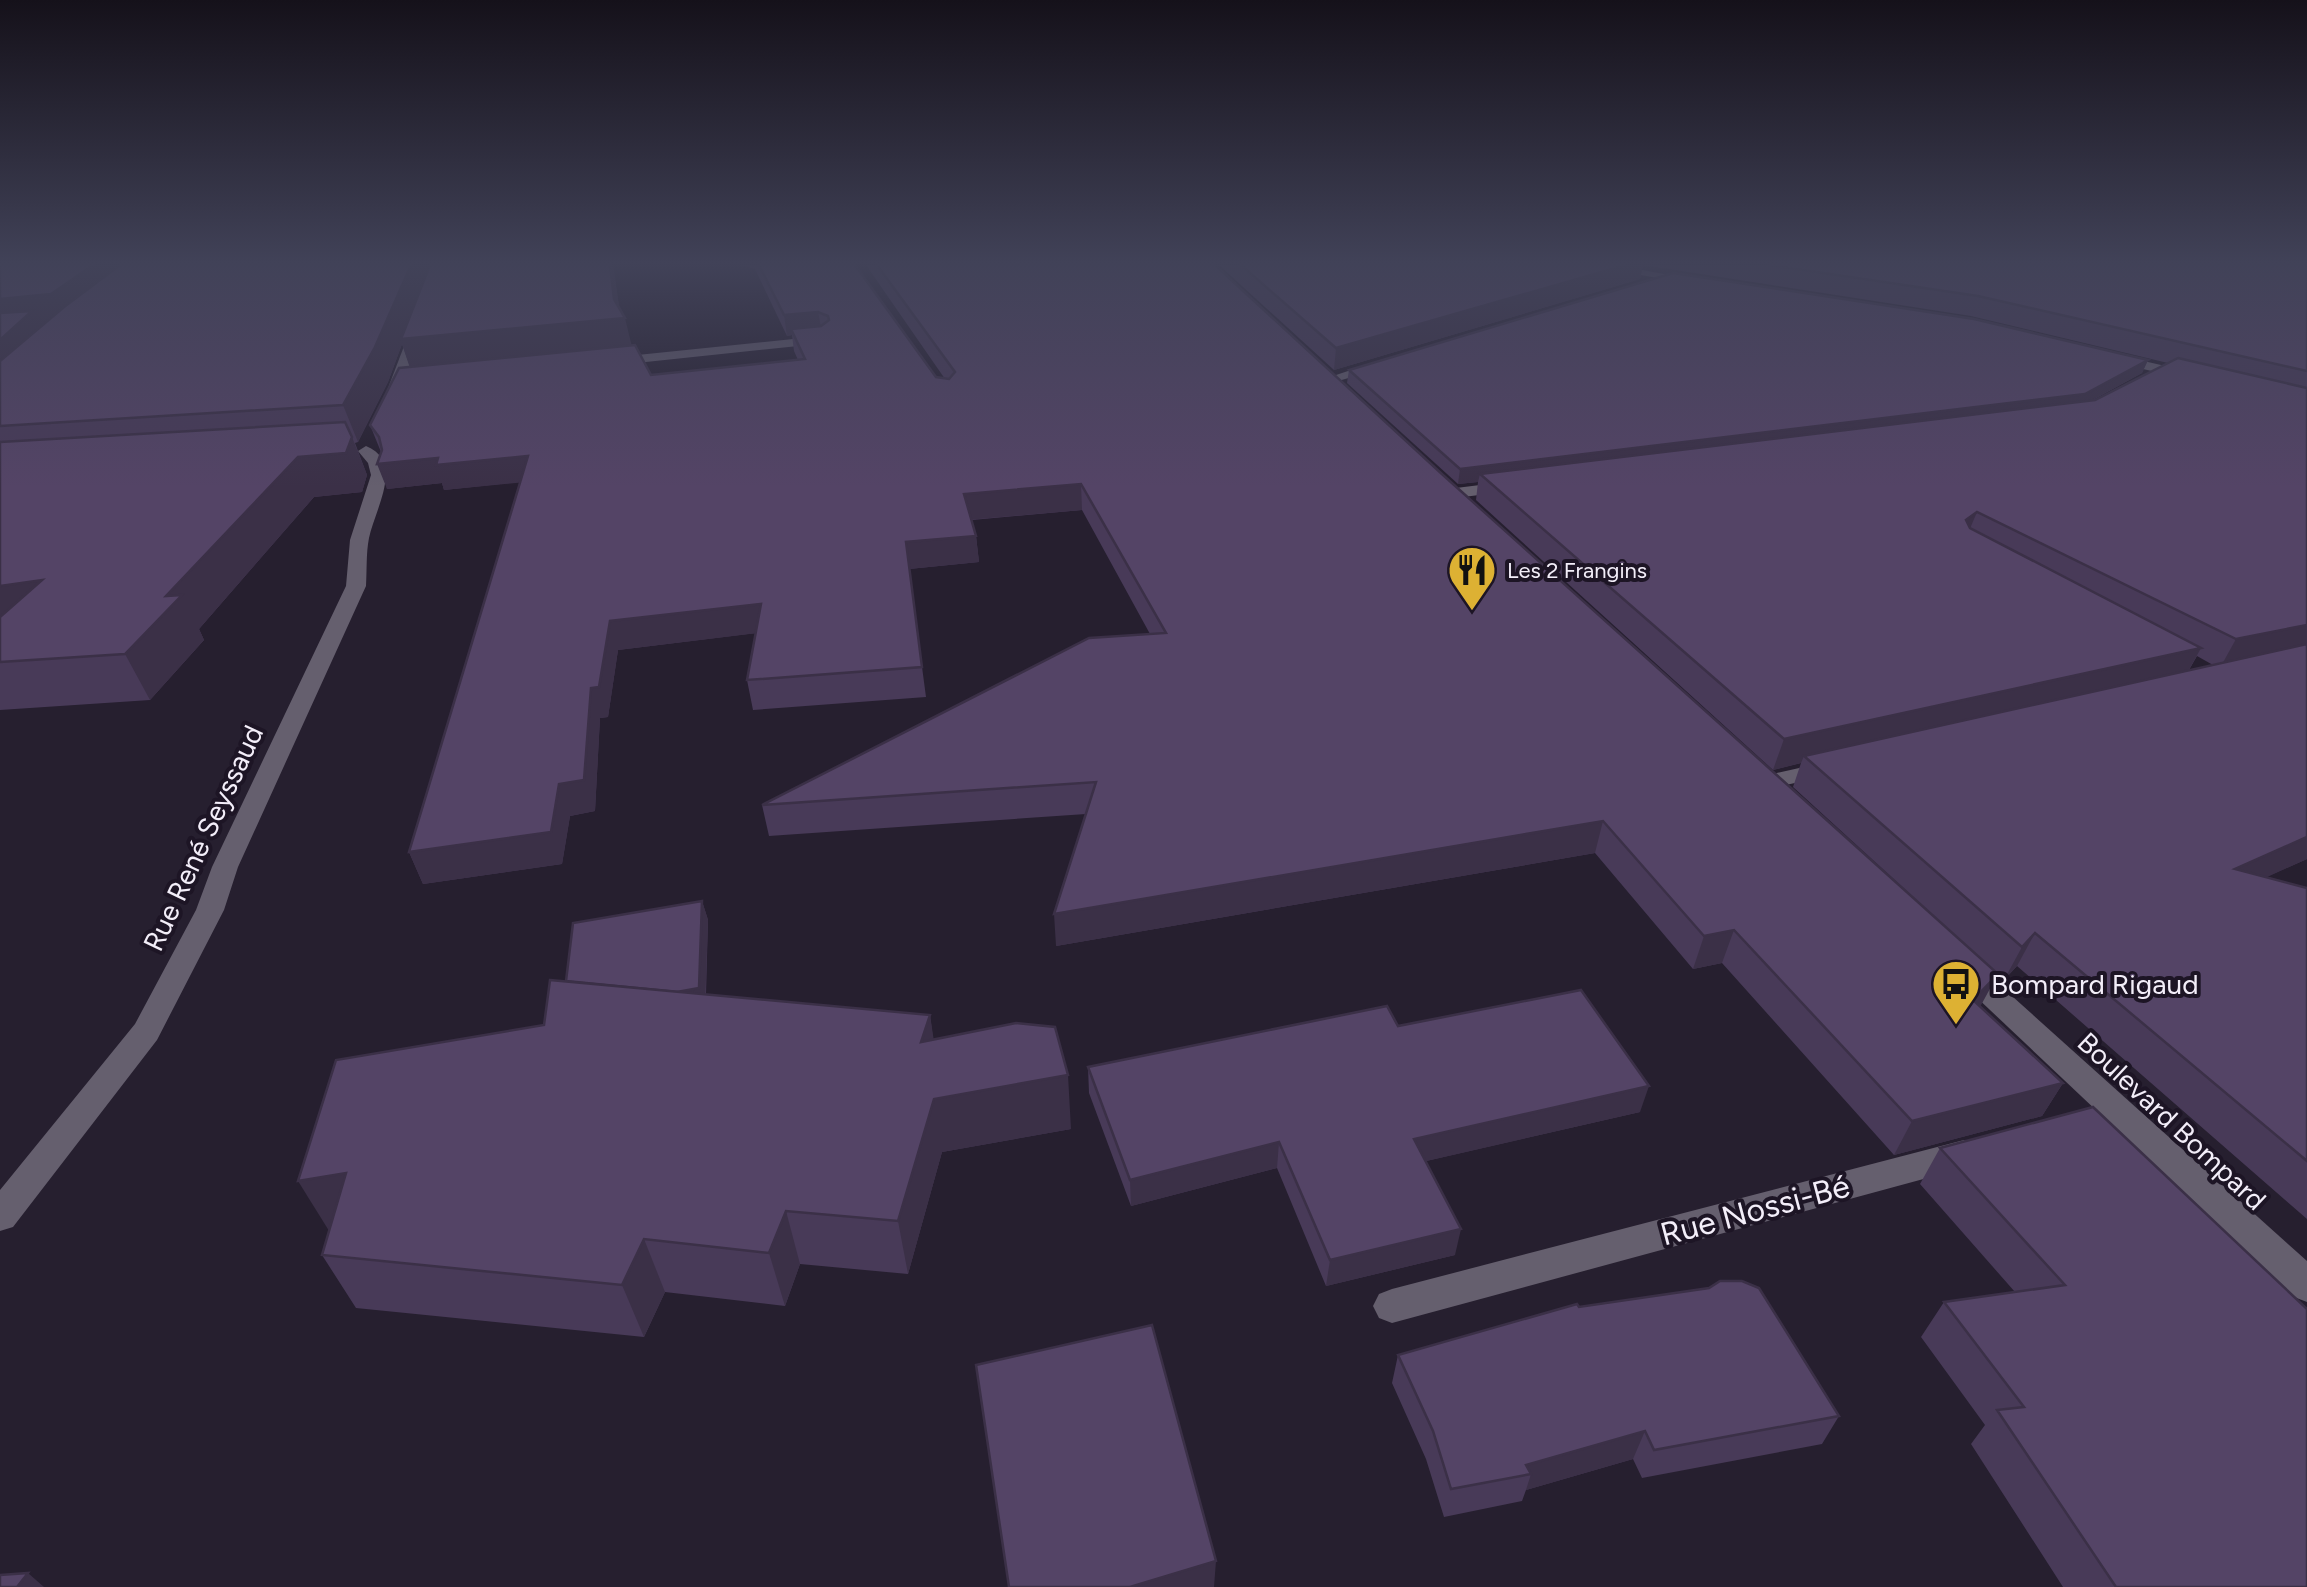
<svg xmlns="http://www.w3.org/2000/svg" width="2307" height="1587" font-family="Figtree,sans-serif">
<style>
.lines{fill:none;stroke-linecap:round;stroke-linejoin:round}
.minor{fill:#655f6e;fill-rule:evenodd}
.wall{fill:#483a58;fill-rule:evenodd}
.shaded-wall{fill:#3b3047}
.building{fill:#544466;stroke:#3b3047;stroke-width:2.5}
.labels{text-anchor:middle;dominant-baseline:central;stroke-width:8;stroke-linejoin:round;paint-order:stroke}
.far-poi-label{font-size:22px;fill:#f3eef9;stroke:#1d1525;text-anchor:start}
.street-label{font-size:28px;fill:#f3eef9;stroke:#1d1525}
.poi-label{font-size:28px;fill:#f3eef9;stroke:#1d1525;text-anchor:start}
.near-street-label{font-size:32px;fill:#f3eef9;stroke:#1d1525}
</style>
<rect width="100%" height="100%" fill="#261f2f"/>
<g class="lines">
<!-- minor -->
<g class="minor">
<polygon points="435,265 447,265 399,396 387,399 385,396"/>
<polygon points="1587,265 1616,265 1701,281 1695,285"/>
<polygon points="822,336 827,337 827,343 608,366 601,362 608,358"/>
<polygon points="2113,354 2196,373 2198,376 2191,380 2108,361 2106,358"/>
<polygon points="1381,360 1386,361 1386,367 1328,384 1321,380"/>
<path d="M366,446c39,16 9,63 3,92 -3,15 -2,32 -3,48l-128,281 -14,43 -67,130 -144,187 -13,4v-41l135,-166 61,-114 16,-43 134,-281 4,-46 21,-65 -3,-12 -10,-12z"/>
<polygon points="1512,481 1518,482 1518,490 1448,499 1439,494 1448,489"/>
<polygon points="1826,762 1835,764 1838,769 1835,774 1763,790 1751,783 1754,778"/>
<polygon points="1964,959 1974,962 2307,1261 2307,1302 2294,1297 1954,976 1949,969 1954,962"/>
<polygon points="1964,1140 1976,1144 1981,1154 1976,1164 1964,1168 1392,1323 1379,1318 1373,1306 1379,1294 1392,1289"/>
</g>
</g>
<!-- wall -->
<g class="wall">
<polygon points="0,265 613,265 619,307 631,345 651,375 798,360 794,351 792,335 787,336 755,269 741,265 855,265 936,377 945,379 866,265 1215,265 1980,1006 2063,1083 2042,1116 1894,1155 1722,963 1693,969 1595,853 1056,946 1086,814 769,836 762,805 1150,634 1082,510 972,520 976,536 979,562 909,569 926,697 753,710 747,680 756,633 618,650 608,717 600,718 595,811 570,816 562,864 423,884 409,852 520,482 444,490 442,483 387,489 381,452 370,425 410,367 402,344 388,382 358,442 355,443 367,475 362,492 314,497 199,629 204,640 150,700 0,710"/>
<path d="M1219,265h1088v594l-41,18 41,11v331l-290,-253 -13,14 -211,-193 8,-24 -28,7 -297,-270 2,-18 -20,2 -111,-101 2,-13 799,-10 -6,13 -51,28 4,-1 73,-37 -197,-47 -328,-51 -3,14 -306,91zM2197,656l16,9 -24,5z"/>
<polygon points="702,901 708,920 706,994 930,1015 933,1039 1071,1129 942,1152 908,1274 800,1264 785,1306 665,1292 644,1337 356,1308 322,1255 544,1025 566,981"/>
<polygon points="1088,1067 1640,1112 1426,1161 1455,1255 1326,1286 1277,1168 1131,1206 1089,1093"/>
<polygon points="2093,1107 2307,1587 2063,1587 1971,1444 1985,1425 1921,1337 1944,1302 2015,1292 1920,1184 1940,1148"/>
<polygon points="1579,1307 1839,1416 1822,1444 1642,1478 1633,1459 1526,1490 1522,1501 1444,1517 1426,1459 1392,1383 1398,1355"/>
</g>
<!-- shaded-wall -->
<g class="shaded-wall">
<polygon points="93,265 147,265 0,392 0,299"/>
<polygon points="411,265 434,265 614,299 610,265 613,265 621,319 625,318 633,351 412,374 402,344 388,382 358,442 343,405"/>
<polygon points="1626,265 1643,265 1640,279 1334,370 1336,348"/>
<polygon points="818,312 822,332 791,329 792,335 787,336 784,315"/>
<polygon points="2148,360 2142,373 2079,407 1480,474 1478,482 1458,484 1460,469"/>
<polygon points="352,437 367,475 362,492 314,497 199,629 204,640 150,700 125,654 166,596 298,457"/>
<polygon points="528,456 535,481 444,490 442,483 387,489 377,464 438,458"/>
<polygon points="1081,484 1082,510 967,520 964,494"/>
<polygon points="1977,512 1966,538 1966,520"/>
<polygon points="976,536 979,562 909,569 906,542"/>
<polygon points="42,580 0,634 0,586"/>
<polygon points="761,604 767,632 618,650 608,717 600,718 595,811 570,816 562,864 423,884 409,852 559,784 591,688 610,621"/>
<polygon points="2307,625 2307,651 2220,668 2236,639"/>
<polygon points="2201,648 2185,677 1804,756 1801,763 1773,770 1784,739"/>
<polygon points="1603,821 1595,853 1056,946 1054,914"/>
<polygon points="2307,837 2307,859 2214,901 2235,869"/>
<polygon points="702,901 708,920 705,1007 570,1030"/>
<polygon points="1734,930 1722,963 1693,969 1704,936"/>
<polygon points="2035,933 2017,966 2004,980 2022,947"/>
<polygon points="1998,974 1980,1007 1973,1000"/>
<polygon points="930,1015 938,1068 921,1042"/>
<polygon points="1068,1075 1071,1129 942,1152 908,1274 898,1221 934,1099"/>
<polygon points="2063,1083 2042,1116 1894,1155 1912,1121"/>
<polygon points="1649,1086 1640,1112 1409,1165 1414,1139"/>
<polygon points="1279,1142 1277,1168 1131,1206 1130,1180"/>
<polygon points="346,1173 331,1234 298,1181"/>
<polygon points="786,1211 800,1264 785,1306 769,1253"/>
<polygon points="1461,1229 1455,1255 1326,1286 1330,1260"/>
<polygon points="644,1239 665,1292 644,1337 622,1285"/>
<polygon points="1645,1431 1633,1459 1526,1490 1531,1474 1526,1465"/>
<polygon points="1216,1561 1214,1587 1130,1587"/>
<polygon points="28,1573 44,1587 17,1587"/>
</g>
<!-- building -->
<g class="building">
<polygon points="0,265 93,265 51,294 0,299"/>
<polygon points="120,265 411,265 375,347 343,405 0,426 0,361 64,307"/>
<polygon points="430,265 610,265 614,299 625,318 401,339"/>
<polygon points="759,265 855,265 936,377 949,379 955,372 877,265 1215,265 1443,475 1998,974 1973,1000 2063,1083 1912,1121 1734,930 1704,936 1603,821 1054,914 1096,782 762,805 1089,638 1166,633 1081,484 964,494 976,536 906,542 922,667 747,680 761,604 610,621 599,687 591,688 584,780 559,784 551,832 409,852 528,456 436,465 438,458 377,464 382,450 379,437 370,425 399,368 635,345 651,375 805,359 791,329 821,326 829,320 828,316 818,312 784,315"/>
<polygon points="1241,265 1626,265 1336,348"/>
<polygon points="1769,265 2307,265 2307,371 1978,296"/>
<polygon points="1673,273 1974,319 2148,360 2085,394 1460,469 1349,370"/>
<polygon points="32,311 0,340 0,313"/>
<polygon points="2178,358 2307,388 2307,625 2236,639 1977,512 1966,520 1970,528 2201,648 1784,739 1480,474 2095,400"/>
<polygon points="345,422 352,437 346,453 298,457 166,596 182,595 125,654 0,662 0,617 42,580 0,586 0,442"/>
<polygon points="2307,644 2307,837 2235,869 2307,888 2307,1161 2035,933 2022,947 1804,756"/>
<polygon points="702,901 699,988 677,992 566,981 573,923"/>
<polygon points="550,980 930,1015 921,1042 1016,1023 1055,1027 1068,1075 934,1099 898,1221 786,1211 769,1253 644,1239 622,1285 322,1255 346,1173 298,1181 336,1060 544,1025"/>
<polygon points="1581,990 1649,1086 1414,1139 1461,1229 1330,1260 1279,1142 1130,1180 1088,1067 1387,1006 1398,1026"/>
<polygon points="2093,1107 2307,1309 2307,1587 2116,1587 1997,1410 2024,1407 1944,1302 2065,1285 1940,1148"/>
<polygon points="1720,1281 1742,1281 1759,1288 1839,1416 1654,1450 1645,1431 1526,1465 1531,1474 1451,1489 1433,1431 1398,1355 1577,1304 1579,1307 1709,1288"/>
<polygon points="1152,1325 1216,1561 1130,1587 1009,1587 976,1365"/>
<polygon points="28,1573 17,1587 0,1587 0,1575"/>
</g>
<!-- sky -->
<linearGradient id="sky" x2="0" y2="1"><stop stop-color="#15111a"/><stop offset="0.54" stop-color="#414258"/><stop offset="1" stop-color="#414258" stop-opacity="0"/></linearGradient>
<rect width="2307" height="487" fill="url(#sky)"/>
<!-- icons -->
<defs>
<g id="restaurant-pin" transform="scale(2.5)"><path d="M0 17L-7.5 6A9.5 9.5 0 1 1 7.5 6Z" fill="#ddb133" stroke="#1d1525"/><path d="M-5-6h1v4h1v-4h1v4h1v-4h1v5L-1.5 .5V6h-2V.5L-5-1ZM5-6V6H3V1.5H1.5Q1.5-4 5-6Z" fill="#111"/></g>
<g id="bus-pin" transform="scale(2.5)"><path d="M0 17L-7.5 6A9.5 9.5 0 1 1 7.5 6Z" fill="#ddb133" stroke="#1d1525"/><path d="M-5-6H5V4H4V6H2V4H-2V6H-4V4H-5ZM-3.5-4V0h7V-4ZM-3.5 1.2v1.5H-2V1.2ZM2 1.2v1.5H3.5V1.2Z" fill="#111"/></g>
</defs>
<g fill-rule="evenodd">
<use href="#restaurant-pin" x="1472" y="570"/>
<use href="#bus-pin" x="1956" y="984"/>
</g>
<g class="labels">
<!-- far-poi labels -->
<g class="far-poi-label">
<text x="1507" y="570">Les 2 Frangins</text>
</g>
<!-- street labels -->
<g class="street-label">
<text transform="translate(203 838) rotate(-65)">Rue René Seyssaud</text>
<text transform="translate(2172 1121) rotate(43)">Boulevard Bompard</text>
</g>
<!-- poi labels -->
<g class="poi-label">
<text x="1991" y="984">Bompard Rigaud</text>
</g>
<!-- near-street labels -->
<g class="near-street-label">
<text transform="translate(1755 1210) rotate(-15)">Rue Nossi-Bé</text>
</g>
</g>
</svg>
